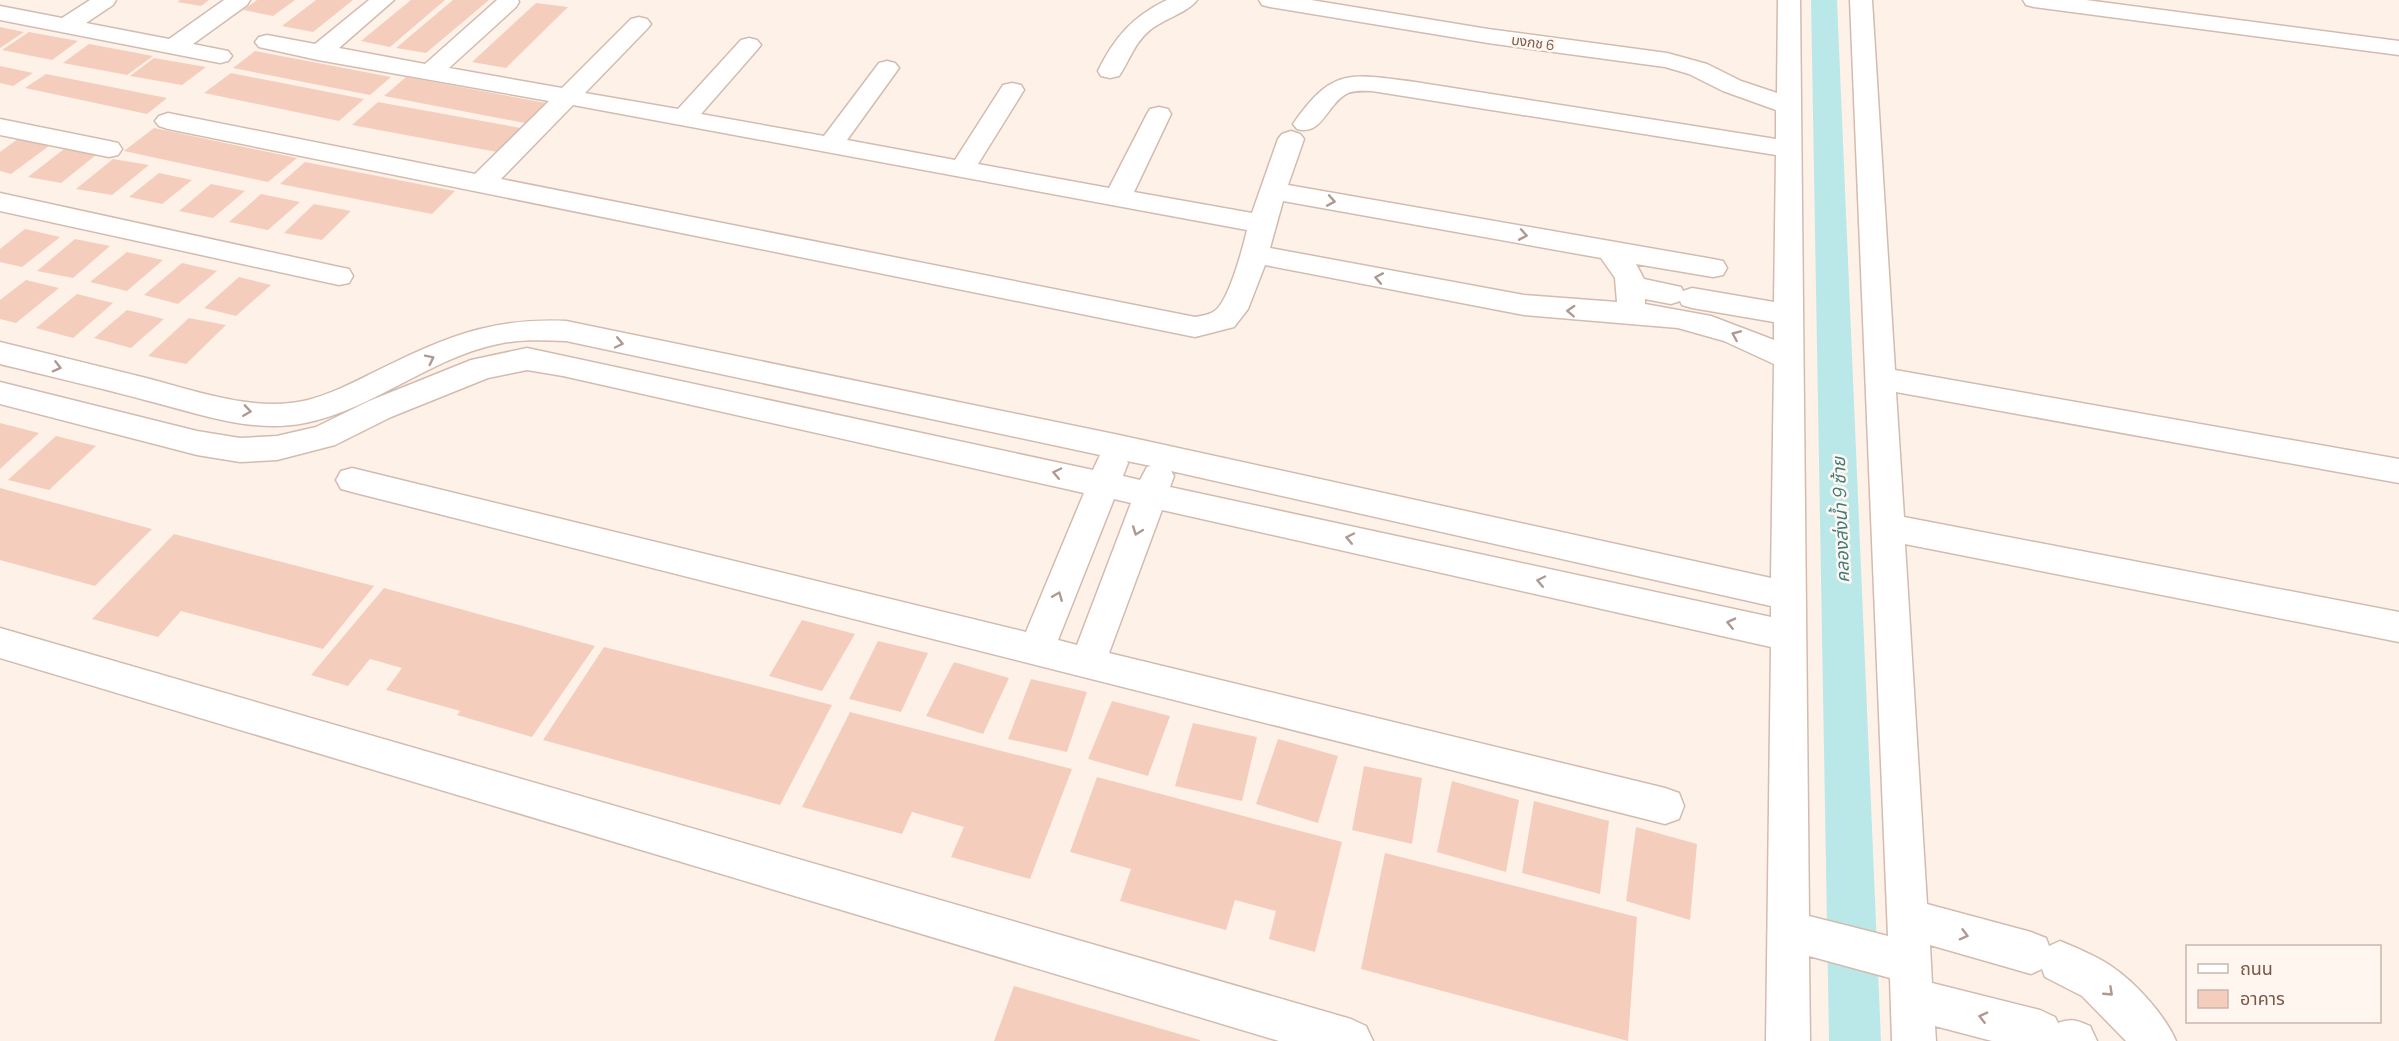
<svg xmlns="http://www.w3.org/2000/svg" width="2399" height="1041" font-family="Manrope,'Noto Sans Thai',sans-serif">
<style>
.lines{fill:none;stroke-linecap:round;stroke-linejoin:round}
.canal{fill:#bae8e9;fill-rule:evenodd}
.building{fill:#f5cdbd}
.minor-casing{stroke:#d3bbaf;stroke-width:3}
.minor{fill:#fff;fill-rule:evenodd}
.oneway{stroke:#af9992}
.labels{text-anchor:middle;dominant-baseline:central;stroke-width:5;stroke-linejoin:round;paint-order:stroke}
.far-street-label{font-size:14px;fill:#7a554a;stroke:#fff7ef}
.water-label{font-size:18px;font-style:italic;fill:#3c7c7f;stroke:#fff7ef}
</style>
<rect width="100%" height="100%" fill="#fef2e8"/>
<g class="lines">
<!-- canal -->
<polygon class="canal" points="1811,0 1837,0 1881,1041 1829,1041"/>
</g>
<!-- building -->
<g class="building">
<polygon points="180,0 209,0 201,6 177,2"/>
<polygon points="257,0 295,0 273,16 243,10"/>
<polygon points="316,0 353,0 313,32 282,26"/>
<polygon points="411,0 445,0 390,47 361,41"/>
<polygon points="453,0 489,0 426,53 396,48"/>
<polygon points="536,3 568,7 506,68 472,62"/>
<polygon points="0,27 24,32 0,48"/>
<polygon points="29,32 78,41 52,60 2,50"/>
<polygon points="89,44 153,56 127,75 63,63"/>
<polygon points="255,51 391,77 370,95 233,68"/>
<polygon points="154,58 206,67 182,85 130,76"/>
<polygon points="0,66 33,73 13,86 0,83"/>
<polygon points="231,73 364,99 339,121 204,93"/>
<polygon points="46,74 167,98 147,114 25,88"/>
<polygon points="406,77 546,103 525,123 384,96"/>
<polygon points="378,102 521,128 497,152 352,125"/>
<polygon points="154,128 297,158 268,182 124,151"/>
<polygon points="18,139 49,146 11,174 0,171 0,152"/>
<polygon points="64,149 96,155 61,183 28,177"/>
<polygon points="113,159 149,165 112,195 76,189"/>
<polygon points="305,162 455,191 432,214 280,184"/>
<polygon points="159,173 192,180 162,204 129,197"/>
<polygon points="211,184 245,191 213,218 179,211"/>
<polygon points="261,194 300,202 268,230 229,222"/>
<polygon points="314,204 351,211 322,240 284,233"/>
<polygon points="25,229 60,237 22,267 0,262 0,249"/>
<polygon points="75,239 110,246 73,278 37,271"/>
<polygon points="127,252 163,260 127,291 90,282"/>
<polygon points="182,263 217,271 178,304 144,295"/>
<polygon points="239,277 271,285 236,316 204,308"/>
<polygon points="26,280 59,288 16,323 0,319 0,300"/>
<polygon points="77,294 113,303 73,338 36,328"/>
<polygon points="127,310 164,319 131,348 94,338"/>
<polygon points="189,318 226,325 186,364 148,356"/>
<polygon points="0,423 39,433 0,469"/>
<polygon points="56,436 96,446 49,490 8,480"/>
<polygon points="0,488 152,529 95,586 0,560"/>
<polygon points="174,534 374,586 323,649 181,611 158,637 92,619"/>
<polygon points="384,588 595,646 532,737 457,715 460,711 386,690 402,668 370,659 348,686 311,675"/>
<polygon points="802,620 855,634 822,691 769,676"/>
<polygon points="878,641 928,653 901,712 849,699"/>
<polygon points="604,647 832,705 780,805 543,740"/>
<polygon points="954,662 1009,678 983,734 926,716"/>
<polygon points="1031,679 1087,692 1067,752 1008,739"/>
<polygon points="1112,701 1170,716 1148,776 1088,759"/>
<polygon points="850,712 1072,769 1030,879 951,857 964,827 912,812 902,834 802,807"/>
<polygon points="1193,723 1257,737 1242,801 1175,786"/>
<polygon points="1278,739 1338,756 1318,823 1256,804"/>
<polygon points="1364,766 1422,778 1412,844 1352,830"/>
<polygon points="1097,777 1342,842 1315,952 1269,939 1276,911 1235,900 1226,930 1120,901 1131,869 1070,852"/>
<polygon points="1452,781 1519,800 1506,872 1437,852"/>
<polygon points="1534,801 1609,821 1600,894 1522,873"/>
<polygon points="1636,827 1697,844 1690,920 1626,901"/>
<polygon points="1385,853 1637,917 1628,1041 1361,969"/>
<polygon points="1014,986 1200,1040 1200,1041 994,1041"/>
</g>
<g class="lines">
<!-- minor casing -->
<g class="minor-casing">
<g id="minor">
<polygon points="90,0 116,0 113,5 86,23 169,39 224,0 250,0 247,5 193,44 228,51 232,56 228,61 220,63 0,20 0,6 62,18"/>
<path d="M369,0h25l-55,48 86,16 72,-64h21l1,2 -3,5 -67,61 113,20 69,-69 8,-2 8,2 4,5 -4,5 -62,64 93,16 63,-69 8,-2 8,2 4,5 -4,5 -56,64 123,22 55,-73 8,-2 8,2 4,5 -52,72 108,20 48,-75 9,-2 9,2 3,5 -46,74 131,24 38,-74 3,-5 9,-2 9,2 3,5 -37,78 118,21 26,-74 4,-5 9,-3 9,3 4,5 -16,46 425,74 10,2 4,7 -4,7 -10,2 -77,-13 8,15 37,8 2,4 9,-3 82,14 2,-147 -404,-64c-7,0 -16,-1 -24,2 -22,11 -25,43 -51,36l-4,-5c40,-58 58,-50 122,-42l361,57v-29l-53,-19 -34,-17 -24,-7 -177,-24 -218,-36 -8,-2 -3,-5h52l177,29 179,24 40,11 34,17 36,12 1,-93h22l9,916 79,20 -38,-936h22l23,370 504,89v24l-503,-91 8,125 495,95v30l-494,-98 22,360 104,28 15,6 3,8 11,-5c17,7 36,15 51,25 24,16 54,49 65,75h-50l-44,-45 -37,-19 -3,-8 -11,5 -101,-29 2,38 108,27 15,7 3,6c13,-5 19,-3 32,3l7,15h-105l-57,-15 1,15h-44l-2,-63 -81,-22 1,85h-44l5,-394 -609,-137 -53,143 556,135 14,5 5,13 -5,13 -14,5 -1313,-332 -11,-3 -5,-9 5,-9 11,-3 674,164 58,-139 -521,-117 -36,-6 -39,8 -97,39 -56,28 -58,15 -37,2 -43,-7 -197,-51v-22l197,49 43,7 37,-2 39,-9 53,-26 102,-41 56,-12 566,122 7,-15 -534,-114c-23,-1 -46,-2 -68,3 -68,14 -124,65 -193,79 -54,11 -108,-10 -160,-23 -48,-13 -97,-24 -145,-36v-22c49,12 98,24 146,36 51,13 109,35 162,22 30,-8 59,-25 87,-38 60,-29 104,-44 171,-41l553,114 652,143 3,-214 -50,-23 -46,-13 -154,-13 -259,-50 -17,44 -14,18 -39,10 -1027,-208 -9,-3 -4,-5 4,-5 9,-3 307,61 74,-73 -231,-41 -59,-13 -4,-5 4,-5 8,-2 48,9zM573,105l674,125c-4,17 -19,75 -34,82 -5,3 -12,4 -18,5l-694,-138zM1283,201l318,57 14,20 2,24 -93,-7 -254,-47zM1645,299l26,5 9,-3 2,4 10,3 82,14v18l-63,-24 -66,-12zM1127,461l24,5 -4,1 -7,13 -17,-4 5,-13zM1171,471l600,135v11l-601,-130 4,-11zM1114,499l17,4 -54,142 -19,-5z"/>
<path d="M1167,0h30c-7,11 -35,20 -47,30 -16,13 -20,30 -31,46l-9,2 -9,-2 -3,-5c16,-33 35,-55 69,-71z"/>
<polygon points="2023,0 2086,0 2399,41 2399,55 2034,7 2026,5"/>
<polygon points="0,119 109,141 118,143 122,149 118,155 109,157 0,135"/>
<polygon points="0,193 339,267 349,269 353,276 349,283 339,285 0,211"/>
<polygon points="0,628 1351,1019 1366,1026 1373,1041 1279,1041 0,658"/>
</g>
</g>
<!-- minor -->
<use href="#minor" class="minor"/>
</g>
<!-- one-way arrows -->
<defs><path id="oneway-chevron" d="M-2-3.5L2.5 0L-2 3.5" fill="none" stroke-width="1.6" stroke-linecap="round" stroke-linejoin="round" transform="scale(1.5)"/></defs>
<g class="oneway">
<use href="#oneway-chevron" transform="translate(1331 201) rotate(10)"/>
<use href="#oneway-chevron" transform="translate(1523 235) rotate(10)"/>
<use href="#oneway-chevron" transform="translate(1379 278) rotate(-169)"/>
<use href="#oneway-chevron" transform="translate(1571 311) rotate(-177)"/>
<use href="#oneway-chevron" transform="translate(1736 335) rotate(-157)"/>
<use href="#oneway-chevron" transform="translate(619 343) rotate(12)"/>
<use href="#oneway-chevron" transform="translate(430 359) rotate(-26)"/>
<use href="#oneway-chevron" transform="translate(57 367) rotate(14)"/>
<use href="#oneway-chevron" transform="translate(247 411) rotate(8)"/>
<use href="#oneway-chevron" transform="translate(1057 473) rotate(-168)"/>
<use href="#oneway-chevron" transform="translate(1137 531) rotate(110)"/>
<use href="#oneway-chevron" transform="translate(1350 538) rotate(-168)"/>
<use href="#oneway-chevron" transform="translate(1541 581) rotate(-168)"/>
<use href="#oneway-chevron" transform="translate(1058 596) rotate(-68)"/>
<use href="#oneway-chevron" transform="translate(1731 623) rotate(-167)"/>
<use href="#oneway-chevron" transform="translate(1964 935) rotate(15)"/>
<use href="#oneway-chevron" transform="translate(2109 992) rotate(43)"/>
<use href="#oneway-chevron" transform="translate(1983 1017) rotate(-166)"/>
</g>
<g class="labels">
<!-- far-street labels -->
<g class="far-street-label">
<text transform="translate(1533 42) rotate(8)">บงกช 6</text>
</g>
<!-- water labels -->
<g class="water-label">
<text transform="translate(1840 520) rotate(-92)">คลองส่งน้ำ 9 ซ้าย</text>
</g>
</g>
<!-- legend -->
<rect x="2186" y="945" width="195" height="78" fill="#fff7ef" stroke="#cab6ad" stroke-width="1.5"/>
<rect x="2198" y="964" width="30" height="9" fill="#ffffff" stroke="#cab6ad" stroke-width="1.5"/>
<text x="2240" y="975" font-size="18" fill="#7a554a">ถนน</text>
<rect x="2198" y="990" width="30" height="18" fill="#f5cdbd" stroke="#cab6ad" stroke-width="1.5"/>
<text x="2240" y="1005" font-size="18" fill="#7a554a">อาคาร</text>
</svg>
